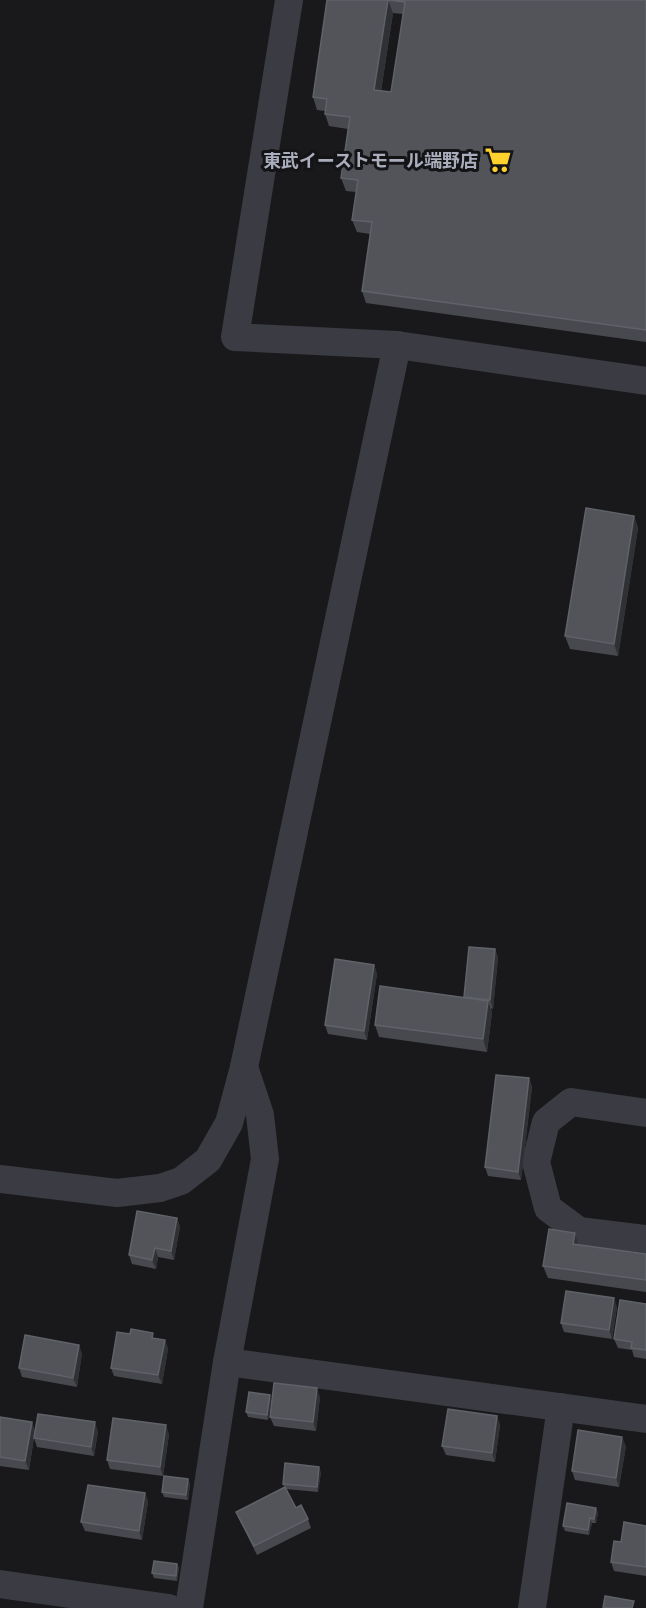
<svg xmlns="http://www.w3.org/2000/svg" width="646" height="1608" font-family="'Golos Text','Noto Sans JP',sans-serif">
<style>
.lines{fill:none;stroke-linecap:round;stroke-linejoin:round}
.minor{stroke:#3b3c43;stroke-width:28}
.wall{fill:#47494e;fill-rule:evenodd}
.shaded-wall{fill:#303135}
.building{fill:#52545a;stroke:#606269;stroke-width:1.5;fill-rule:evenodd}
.labels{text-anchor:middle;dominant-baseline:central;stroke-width:6;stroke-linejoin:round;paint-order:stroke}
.poi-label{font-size:18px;font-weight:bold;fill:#aaaebc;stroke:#141417;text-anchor:end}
</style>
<rect width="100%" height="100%" fill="#19191b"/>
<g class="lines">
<!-- minor -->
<g class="minor">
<polyline points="289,0 235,337 397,345 646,381"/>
<polyline points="646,1113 571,1102 546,1122 536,1162 548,1208 579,1231 646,1239"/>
<polyline points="0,1179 117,1193 160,1188 181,1181 208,1160 229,1123 244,1067 397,345"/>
<polyline points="227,1362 646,1419"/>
<polyline points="0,1584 169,1608"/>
<polyline points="189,1608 227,1362 265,1159 260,1115 244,1067"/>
<polyline points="532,1608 561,1407"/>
</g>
</g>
<!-- wall -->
<g class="wall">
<path d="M327,0h319v342l-280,-39 -4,-12 8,-57 -13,-2 -5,-12 4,-28 -10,-1 -5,-13 7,-49 -19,-3 -4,-12v-3l-8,-1 -4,-13zM393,13l10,1 -12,78 -10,-1z"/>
<polygon points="634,516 638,528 618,656 570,649 565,636"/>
<polygon points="495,949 498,958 493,1009 491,1008 492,1013 487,1052 379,1037 375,1025 464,997"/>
<polygon points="374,965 377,974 367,1040 328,1034 325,1025"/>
<polygon points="529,1078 532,1087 521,1180 488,1176 485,1167"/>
<polygon points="177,1218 180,1227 174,1260 158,1257 156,1269 132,1264 129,1255"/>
<polygon points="575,1233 579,1245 646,1254 646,1292 548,1278 543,1266"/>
<polygon points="646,1304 646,1359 634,1357 632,1350 618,1348 614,1339"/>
<polygon points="617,1307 612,1339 564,1332 561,1323"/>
<polygon points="130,1334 165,1340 168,1349 162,1384 114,1376 111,1368"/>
<polygon points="82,1353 77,1387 22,1377 19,1368"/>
<polygon points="320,1397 316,1431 274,1426 270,1417"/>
<polygon points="271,1399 268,1420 248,1417 246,1412"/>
<polygon points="497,1416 500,1425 495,1462 446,1455 442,1446"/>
<polygon points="0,1417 32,1422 35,1431 29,1470 0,1466"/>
<polygon points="98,1431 94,1456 37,1447 34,1438"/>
<polygon points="169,1434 163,1476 110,1469 107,1460"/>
<polygon points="626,1446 619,1487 575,1480 572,1471"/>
<polygon points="321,1472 318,1492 286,1489 296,1508 308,1519 311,1528 257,1555 240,1521 236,1512 284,1487 283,1484"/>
<polygon points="188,1479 190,1484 188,1500 164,1497 162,1492"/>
<polygon points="145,1493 148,1502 142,1540 85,1531 81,1522"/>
<polygon points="598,1512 596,1523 592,1523 589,1535 565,1531 563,1526"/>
<polygon points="646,1526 646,1576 614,1571 611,1562 621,1542"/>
<polygon points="177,1564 179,1568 177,1581 154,1578 152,1573"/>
</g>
<!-- shaded-wall -->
<g class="shaded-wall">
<polygon points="388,0 393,13 379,103 374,90"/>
<polygon points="634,516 638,528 618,656 614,644"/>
<polygon points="495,949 498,958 493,1009 490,1000"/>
<polygon points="374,965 377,974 367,1040 364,1031"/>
<polygon points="488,1001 492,1013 487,1052 483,1039"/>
<polygon points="529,1078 532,1087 521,1180 518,1172"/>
<polygon points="177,1218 180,1227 174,1260 171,1251"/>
<polygon points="575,1233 579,1246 573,1244"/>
<polygon points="155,1248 158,1257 156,1269 152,1260"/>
<polygon points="614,1298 617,1307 612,1339 609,1330"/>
<polygon points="165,1340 168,1349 162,1384 158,1375"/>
<polygon points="79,1345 82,1353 77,1387 73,1378"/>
<polygon points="317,1388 320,1397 316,1431 313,1422"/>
<polygon points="270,1395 271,1399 268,1420 267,1415"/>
<polygon points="497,1416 500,1425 495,1462 492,1453"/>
<polygon points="32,1422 35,1431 29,1470 25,1461"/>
<polygon points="95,1422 98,1431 94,1456 91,1447"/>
<polygon points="166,1425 169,1434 163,1476 160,1467"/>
<polygon points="622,1437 626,1446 619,1487 616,1478"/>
<polygon points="319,1467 321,1472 318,1492 317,1487"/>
<polygon points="188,1479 190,1484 188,1500 186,1495"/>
<polygon points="145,1493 148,1502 142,1540 139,1531"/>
<polygon points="596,1508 598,1512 596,1523 594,1519"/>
<polygon points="590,1518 592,1523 589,1535 588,1530"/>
<polygon points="177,1564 179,1568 177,1581 176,1576"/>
</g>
<!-- building -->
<g class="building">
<path d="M327,0h319v330l-284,-39 10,-69 -20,-2 6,-40 -17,-2 9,-61 -25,-3 2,-15 -14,-2zM388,0l17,2 -14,90 -17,-2z"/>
<polygon points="586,508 634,516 614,644 565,636"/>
<polygon points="469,947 495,949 490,1000 464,997"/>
<polygon points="335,959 374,965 364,1031 325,1025"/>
<polygon points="380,986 488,1001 483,1039 375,1025"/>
<polygon points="496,1075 529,1078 518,1172 485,1167"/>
<polygon points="137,1211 177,1218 171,1251 155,1248 152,1260 129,1255"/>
<polygon points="549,1229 575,1233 573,1244 646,1254 646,1280 543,1266"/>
<polygon points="566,1291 614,1298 609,1330 561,1323"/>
<polygon points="620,1300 646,1304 646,1350 631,1348 632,1342 614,1339"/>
<polygon points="131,1329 153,1333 152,1338 165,1340 158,1375 111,1368 117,1332 130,1334"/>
<polygon points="25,1335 79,1345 73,1378 19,1368"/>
<polygon points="274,1383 317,1388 313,1422 270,1417"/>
<polygon points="249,1392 270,1395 267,1415 246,1412"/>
<polygon points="448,1409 497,1416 492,1453 442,1446"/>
<polygon points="38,1414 95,1422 91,1447 34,1438"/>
<polygon points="0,1417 32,1422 25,1461 0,1457"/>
<polygon points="113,1418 166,1425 160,1467 107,1460"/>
<polygon points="578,1430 622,1437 616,1478 572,1471"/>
<polygon points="285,1463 319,1467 317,1487 283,1484"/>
<polygon points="164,1476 188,1479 186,1495 162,1492"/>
<polygon points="88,1485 145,1493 139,1531 81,1522"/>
<polygon points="285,1487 296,1508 301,1505 308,1519 254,1546 236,1512"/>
<polygon points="567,1503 596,1508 594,1519 590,1518 588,1530 563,1526"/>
<polygon points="624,1522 646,1526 646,1567 611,1562 614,1541 621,1542"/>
<polygon points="154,1561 177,1564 176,1576 152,1573"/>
<polygon points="605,1596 634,1601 632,1608 603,1608"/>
</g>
<!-- icons -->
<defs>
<g id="supermarket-bare" transform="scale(2.07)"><path d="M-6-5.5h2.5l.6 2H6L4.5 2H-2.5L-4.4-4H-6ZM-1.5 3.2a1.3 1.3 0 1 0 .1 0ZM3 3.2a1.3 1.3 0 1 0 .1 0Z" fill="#ffd12d" stroke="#141417" stroke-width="2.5" paint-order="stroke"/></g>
</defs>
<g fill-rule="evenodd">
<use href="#supermarket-bare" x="498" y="160"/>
</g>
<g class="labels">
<!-- poi labels -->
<g class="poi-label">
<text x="478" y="160">東武イーストモール端野店</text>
</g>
</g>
</svg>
